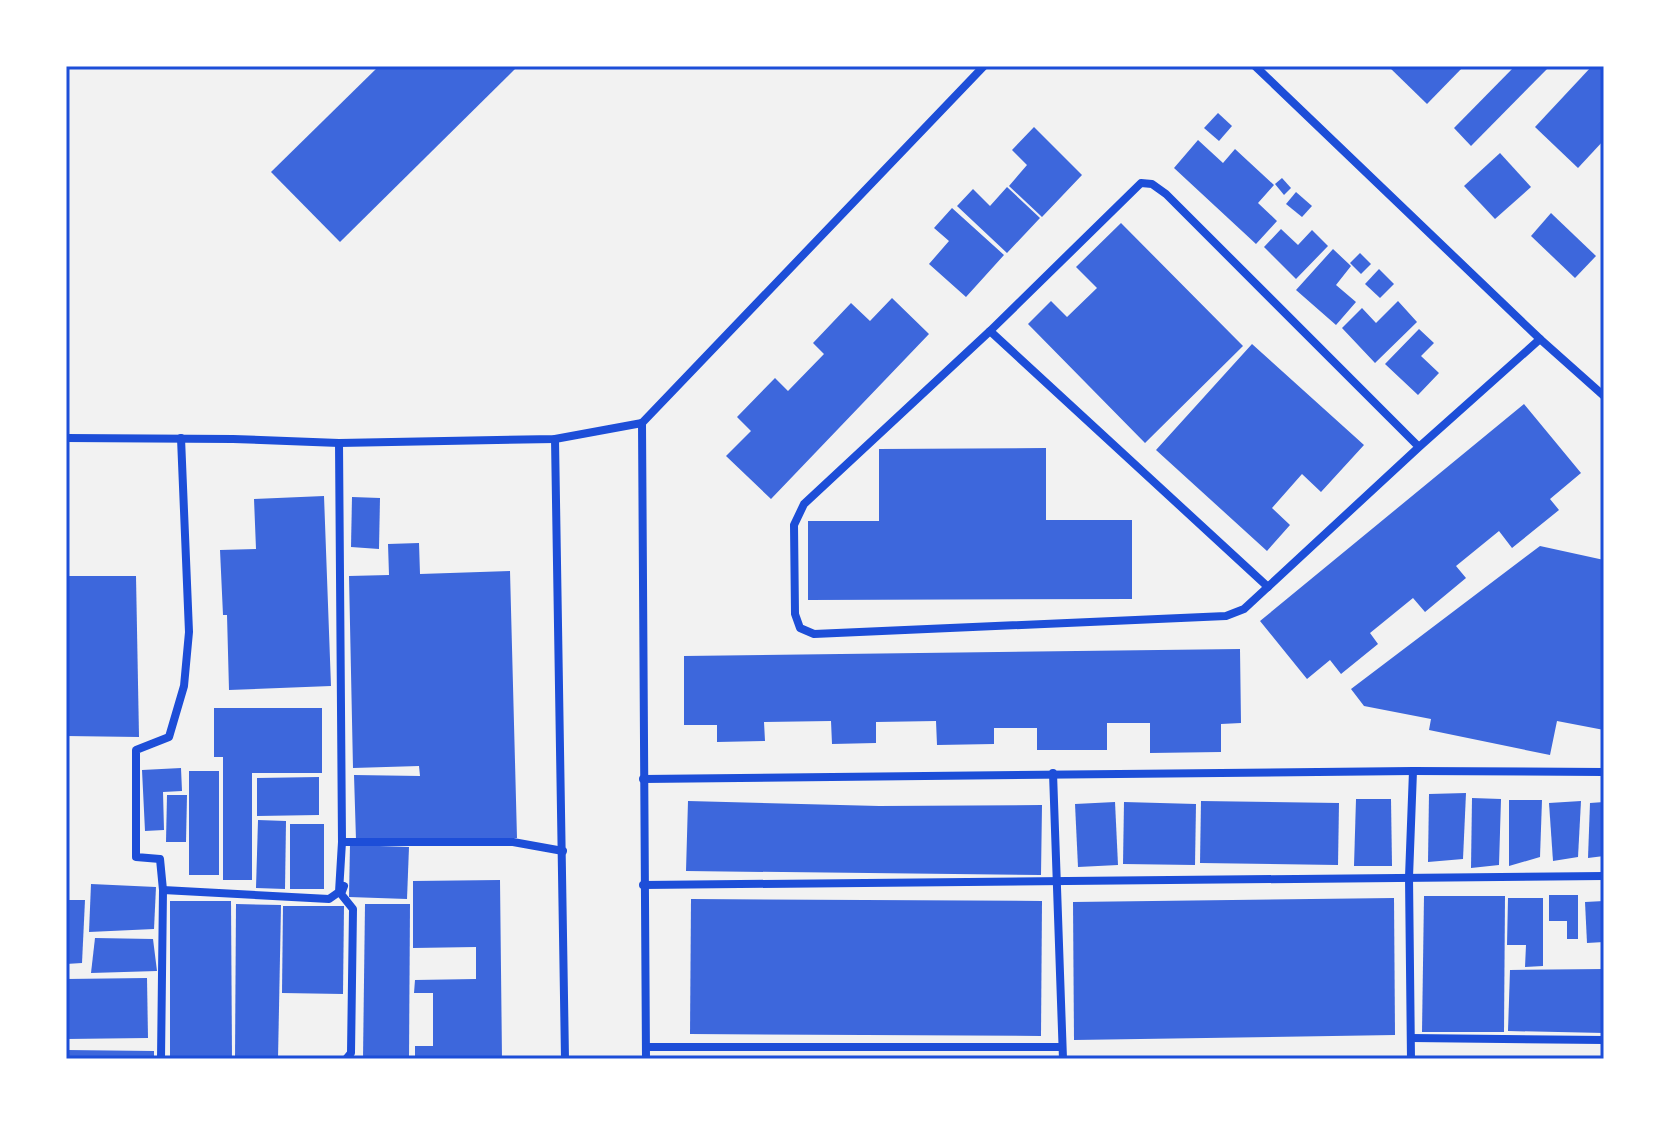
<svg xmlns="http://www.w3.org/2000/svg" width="1670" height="1125" font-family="'Noto Serif',serif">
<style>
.building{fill:#3d67dc}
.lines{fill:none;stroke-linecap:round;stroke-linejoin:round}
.minor{stroke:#1d4ed8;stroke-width:8}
.neatline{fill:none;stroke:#1d4ed8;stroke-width:3}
</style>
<rect width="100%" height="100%" fill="#f2f2f2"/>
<!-- building -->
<g class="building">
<polygon points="379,66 518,66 340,242 271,172"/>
<polygon points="1388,66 1464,66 1427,104"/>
<polygon points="1515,66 1550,66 1471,146 1454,128"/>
<polygon points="1592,66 1604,66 1604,140 1578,168 1535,127"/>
<polygon points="1218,113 1232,126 1219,141 1204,128"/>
<polygon points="1034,127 1082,175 1042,217 1009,186 1027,165 1012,150"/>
<polygon points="1198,140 1223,163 1235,149 1274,185 1258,203 1277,221 1256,244 1174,168"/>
<polygon points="1500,153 1531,187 1495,219 1464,186"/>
<polygon points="1282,178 1291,188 1284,195 1275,184"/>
<polygon points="1007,187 1040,218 1007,253 957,206 973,189 990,206"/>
<polygon points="1296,192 1312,206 1302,217 1286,204"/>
<polygon points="952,208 1004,255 966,297 929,264 949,241 934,228"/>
<polygon points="1551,213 1596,256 1575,278 1531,236"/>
<polygon points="1121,223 1243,346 1145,443 1028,324 1051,301 1067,317 1097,288 1076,267"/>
<polygon points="1281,229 1298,245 1312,230 1328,246 1296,279 1264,247"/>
<polygon points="1333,249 1351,266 1336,285 1356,302 1336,325 1296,290"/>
<polygon points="1360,253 1371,264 1361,274 1350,263"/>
<polygon points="1379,269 1394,284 1380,298 1365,284"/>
<polygon points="892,298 929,334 771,499 726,456 751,431 737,417 775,378 788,391 824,354 813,343 851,303 870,321"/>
<polygon points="1398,301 1417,322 1375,363 1342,328 1362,308 1376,323"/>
<polygon points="1419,329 1434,343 1421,356 1439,373 1418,395 1385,364"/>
<polygon points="1252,344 1364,445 1321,492 1302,474 1272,508 1290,525 1267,551 1156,450"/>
<polygon points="1524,404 1581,473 1550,499 1559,510 1512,548 1499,531 1456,566 1466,578 1425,612 1413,598 1370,633 1378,644 1341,674 1330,660 1307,679 1260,621"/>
<polygon points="1046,448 1046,520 1132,520 1132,599 808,600 808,521 879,521 879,449"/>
<polygon points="324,496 331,686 229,690 227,615 223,615 220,550 256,549 254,499"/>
<polygon points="352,497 380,498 379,549 351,547"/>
<polygon points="419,543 420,574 510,571 517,838 356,840 354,775 420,776 419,766 353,768 349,576 389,575 388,544"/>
<polygon points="1540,546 1604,560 1604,730 1557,721 1550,755 1429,730 1431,719 1364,706 1351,689"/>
<polygon points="66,576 136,576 139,737 66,736"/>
<polygon points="1240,649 1241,723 1221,724 1221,752 1150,753 1150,723 1107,723 1107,750 1037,750 1037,728 994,728 994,744 937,745 936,721 876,722 876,743 832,744 831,721 764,722 765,741 717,742 717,725 684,725 684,656"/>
<polygon points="214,708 322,708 322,773 252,773 252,880 223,880 223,757 214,757"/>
<polygon points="181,768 182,791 163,792 164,830 145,831 142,770"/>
<rect x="189" y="771" width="30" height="104"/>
<polygon points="319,777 319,815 257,816 257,778"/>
<polygon points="1466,793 1463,859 1428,862 1429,794"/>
<polygon points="167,795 187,795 186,842 166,842"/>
<polygon points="1472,798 1501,799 1499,865 1471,868"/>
<polygon points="1356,799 1391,799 1392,866 1354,866"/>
<polygon points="1509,800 1542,800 1540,857 1509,866"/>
<polygon points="688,801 879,806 1042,805 1041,875 686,871"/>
<polygon points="1201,801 1339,803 1338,865 1200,863"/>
<polygon points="1581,801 1578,857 1553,861 1549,803"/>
<polygon points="1115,802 1118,865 1078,867 1075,804"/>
<polygon points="1124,802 1196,804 1195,865 1123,864"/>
<polygon points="1604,802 1604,856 1588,858 1590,803"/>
<polygon points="258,820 286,821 285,889 256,888"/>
<rect x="290" y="824" width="34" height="65"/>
<polygon points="350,845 409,847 407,899 349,897"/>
<polygon points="500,880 502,1059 415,1059 415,1046 433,1046 433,993 414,993 415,980 476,979 476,947 413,948 413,881"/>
<polygon points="91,884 156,887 154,929 89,932"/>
<polygon points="1549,895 1578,895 1578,939 1567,939 1567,921 1549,921"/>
<polygon points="1424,896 1505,896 1504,1032 1422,1032"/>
<polygon points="1394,898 1395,1035 1074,1040 1073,902"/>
<polygon points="1508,898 1543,898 1543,966 1525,967 1526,945 1507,945"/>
<polygon points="691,899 1042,901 1041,1036 690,1034"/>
<polygon points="66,900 85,900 82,963 66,964"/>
<polygon points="170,901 231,901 232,1059 170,1059"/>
<polygon points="1604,901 1604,942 1587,943 1585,902"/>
<polygon points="236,904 281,905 278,1059 235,1059"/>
<polygon points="365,904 410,904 409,1059 363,1059"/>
<polygon points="283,906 344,906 343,994 282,993"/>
<polygon points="95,938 153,939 157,971 91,973"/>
<polygon points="1604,969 1604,1033 1508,1031 1510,970"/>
<polygon points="147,978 148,1038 66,1039 66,979"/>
<polygon points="67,1050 154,1051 154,1059 66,1059"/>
</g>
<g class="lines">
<!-- minor -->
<g class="minor">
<polyline points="1255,66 1540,339 1604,396"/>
<polyline points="990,331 1268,587"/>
<polyline points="642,423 646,1059"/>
<polyline points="66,438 233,439 339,443 555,439 642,423 984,66"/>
<polyline points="555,439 565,1059"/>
<polyline points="1419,447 1166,194 1152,184 1141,183 990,331 804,504 794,525 795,614 800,628 814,634 1226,616 1244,609 1419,447 1540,339"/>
<polyline points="1053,773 1063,1059"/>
<polyline points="643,779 1413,771 1604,772"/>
<polyline points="342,842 513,842 563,851"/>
<polyline points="643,885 1604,876"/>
<polyline points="344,886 341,894 353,909 351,1053 346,1059"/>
<polyline points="163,890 329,899 339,892 342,842 339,443"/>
<polyline points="1411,1038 1604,1040"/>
<polyline points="646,1047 1062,1047"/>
<polyline points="161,1059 163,890 160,859 136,857 136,750 169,737 184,686 189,632 181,438"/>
<polyline points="1411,1059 1409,877 1413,771"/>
</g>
</g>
<!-- border -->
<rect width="1670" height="1125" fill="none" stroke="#ffffff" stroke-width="136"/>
<rect x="68" y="68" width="1534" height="989" class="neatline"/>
</svg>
